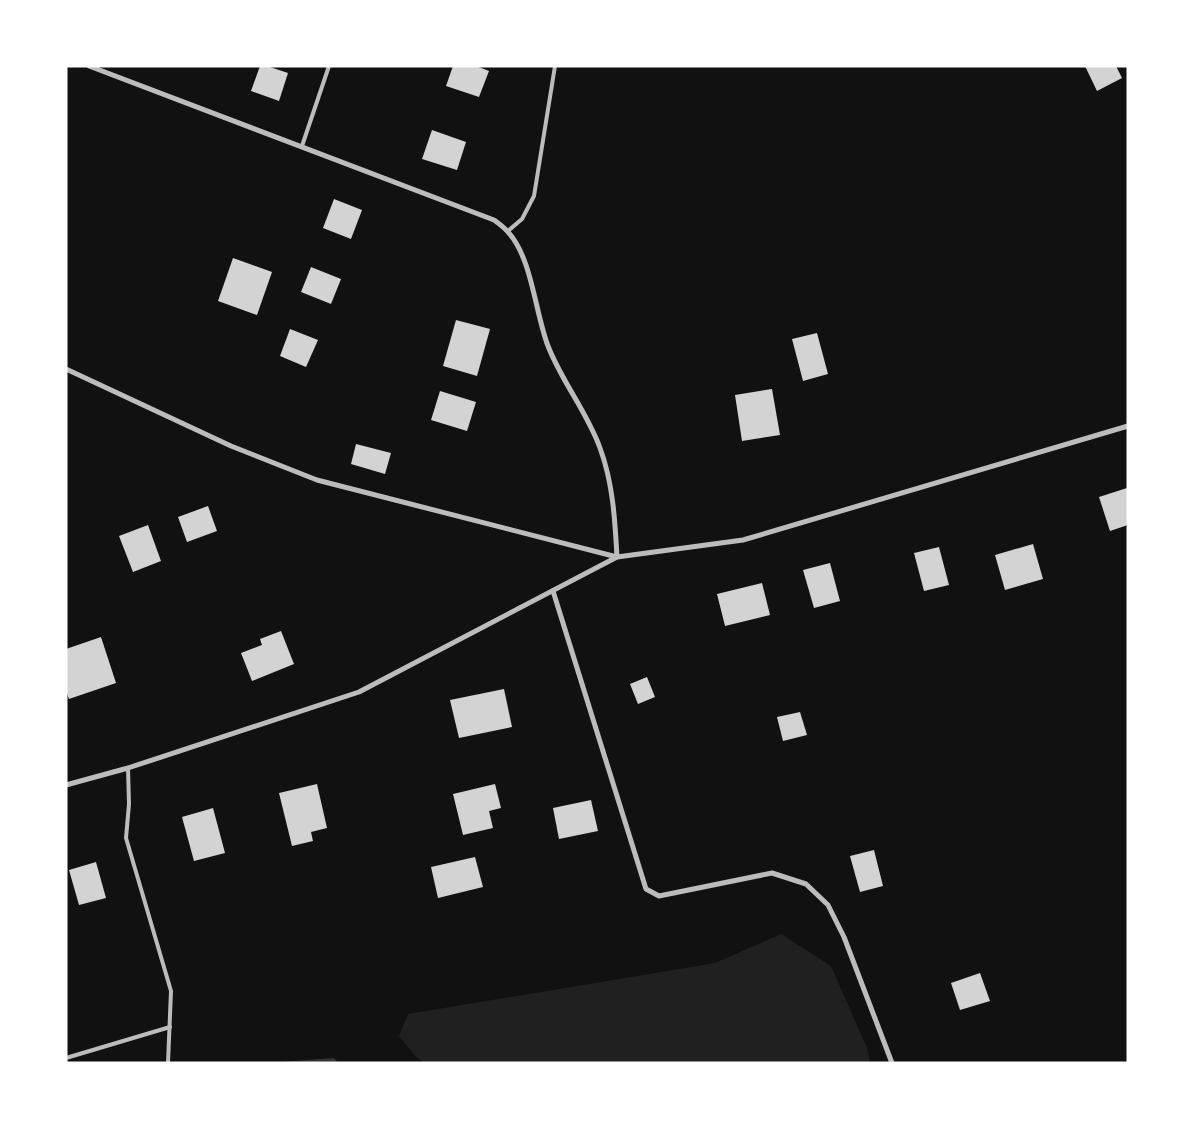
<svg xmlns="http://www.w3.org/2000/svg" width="1194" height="1129" font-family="Raleway,sans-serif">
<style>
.green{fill:#202020}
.water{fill:#333}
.building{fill:#d3d3d3}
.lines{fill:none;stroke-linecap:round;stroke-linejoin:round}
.service{stroke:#bcbcbc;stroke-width:4}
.minor{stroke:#bcbcbc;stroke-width:5}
</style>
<rect width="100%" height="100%" fill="#111"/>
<!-- green -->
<polygon class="green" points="781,934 831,966 867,1048 870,1063 427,1063 417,1058 399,1036 408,1014 715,963"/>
<!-- water -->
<polygon class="water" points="334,1058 338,1063 282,1063 282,1062"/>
<!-- building -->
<g class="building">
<polygon points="260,66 267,66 288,73 279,101 251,91"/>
<polygon points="453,66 476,66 489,71 479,97 446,86"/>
<polygon points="1085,66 1116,66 1122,78 1097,91"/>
<polygon points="432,130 466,142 457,170 422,159"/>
<polygon points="334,199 362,210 351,239 323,228"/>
<polygon points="233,258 272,272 257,315 218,301"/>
<polygon points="311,267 341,279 331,304 301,292"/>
<polygon points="456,320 490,329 477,376 443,366"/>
<polygon points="290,329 318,340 306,367 280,356"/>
<polygon points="817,333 828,374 803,381 792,339"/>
<polygon points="772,389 780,435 742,441 735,395"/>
<polygon points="440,391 476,402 467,431 431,420"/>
<polygon points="356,444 391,453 385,474 351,464"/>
<polygon points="1127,488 1128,525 1110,531 1099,497"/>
<polygon points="208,506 217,531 187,542 178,517"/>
<polygon points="148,525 161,561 133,572 119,536"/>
<polygon points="1033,544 1043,579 1005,590 995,555"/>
<polygon points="939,547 949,585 924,591 914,553"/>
<polygon points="830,563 840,601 814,608 803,570"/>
<polygon points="762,583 770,615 725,626 717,594"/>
<polygon points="281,631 294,664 252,681 241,653 262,645 260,639"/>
<polygon points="101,637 116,683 69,699 66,691 66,649"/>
<polygon points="647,677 655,697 638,704 630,684"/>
<polygon points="504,689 512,727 459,738 450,700"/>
<polygon points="800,712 807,735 783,741 777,717"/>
<polygon points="317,784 327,828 311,832 313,841 292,846 279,793"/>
<polygon points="495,784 501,808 489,811 493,828 463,835 453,794"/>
<polygon points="591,800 598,831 559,839 553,808"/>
<polygon points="213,808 225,853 194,861 182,817"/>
<polygon points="874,850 883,886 860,892 850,856"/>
<polygon points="475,857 483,887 438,898 431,867"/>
<polygon points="96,862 106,898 79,905 69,870"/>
<polygon points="980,973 990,1001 960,1010 951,983"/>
</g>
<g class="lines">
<!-- service -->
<g class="service">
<polyline points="302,146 329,66"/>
<polyline points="508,231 522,219 534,196 555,66"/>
<polyline points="128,768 129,804 126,838 171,991 168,1063"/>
<polyline points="66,1058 170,1027"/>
</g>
<!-- minor -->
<g class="minor">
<path d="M66,369l165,77 86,34 300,77c-2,-37 -4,-74 -17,-109 -13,-36 -38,-66 -52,-102 -13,-34 -16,-88 -40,-114 -4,-5 -10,-9 -14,-12l-405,-154"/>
<polyline points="553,591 646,889 659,896 772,873 806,884 828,905 844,937 892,1063"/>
<polyline points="66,785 128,768 359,692 617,557 743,540 1128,426"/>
</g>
</g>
<!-- border -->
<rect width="1194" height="1129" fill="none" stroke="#ffffff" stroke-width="135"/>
</svg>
